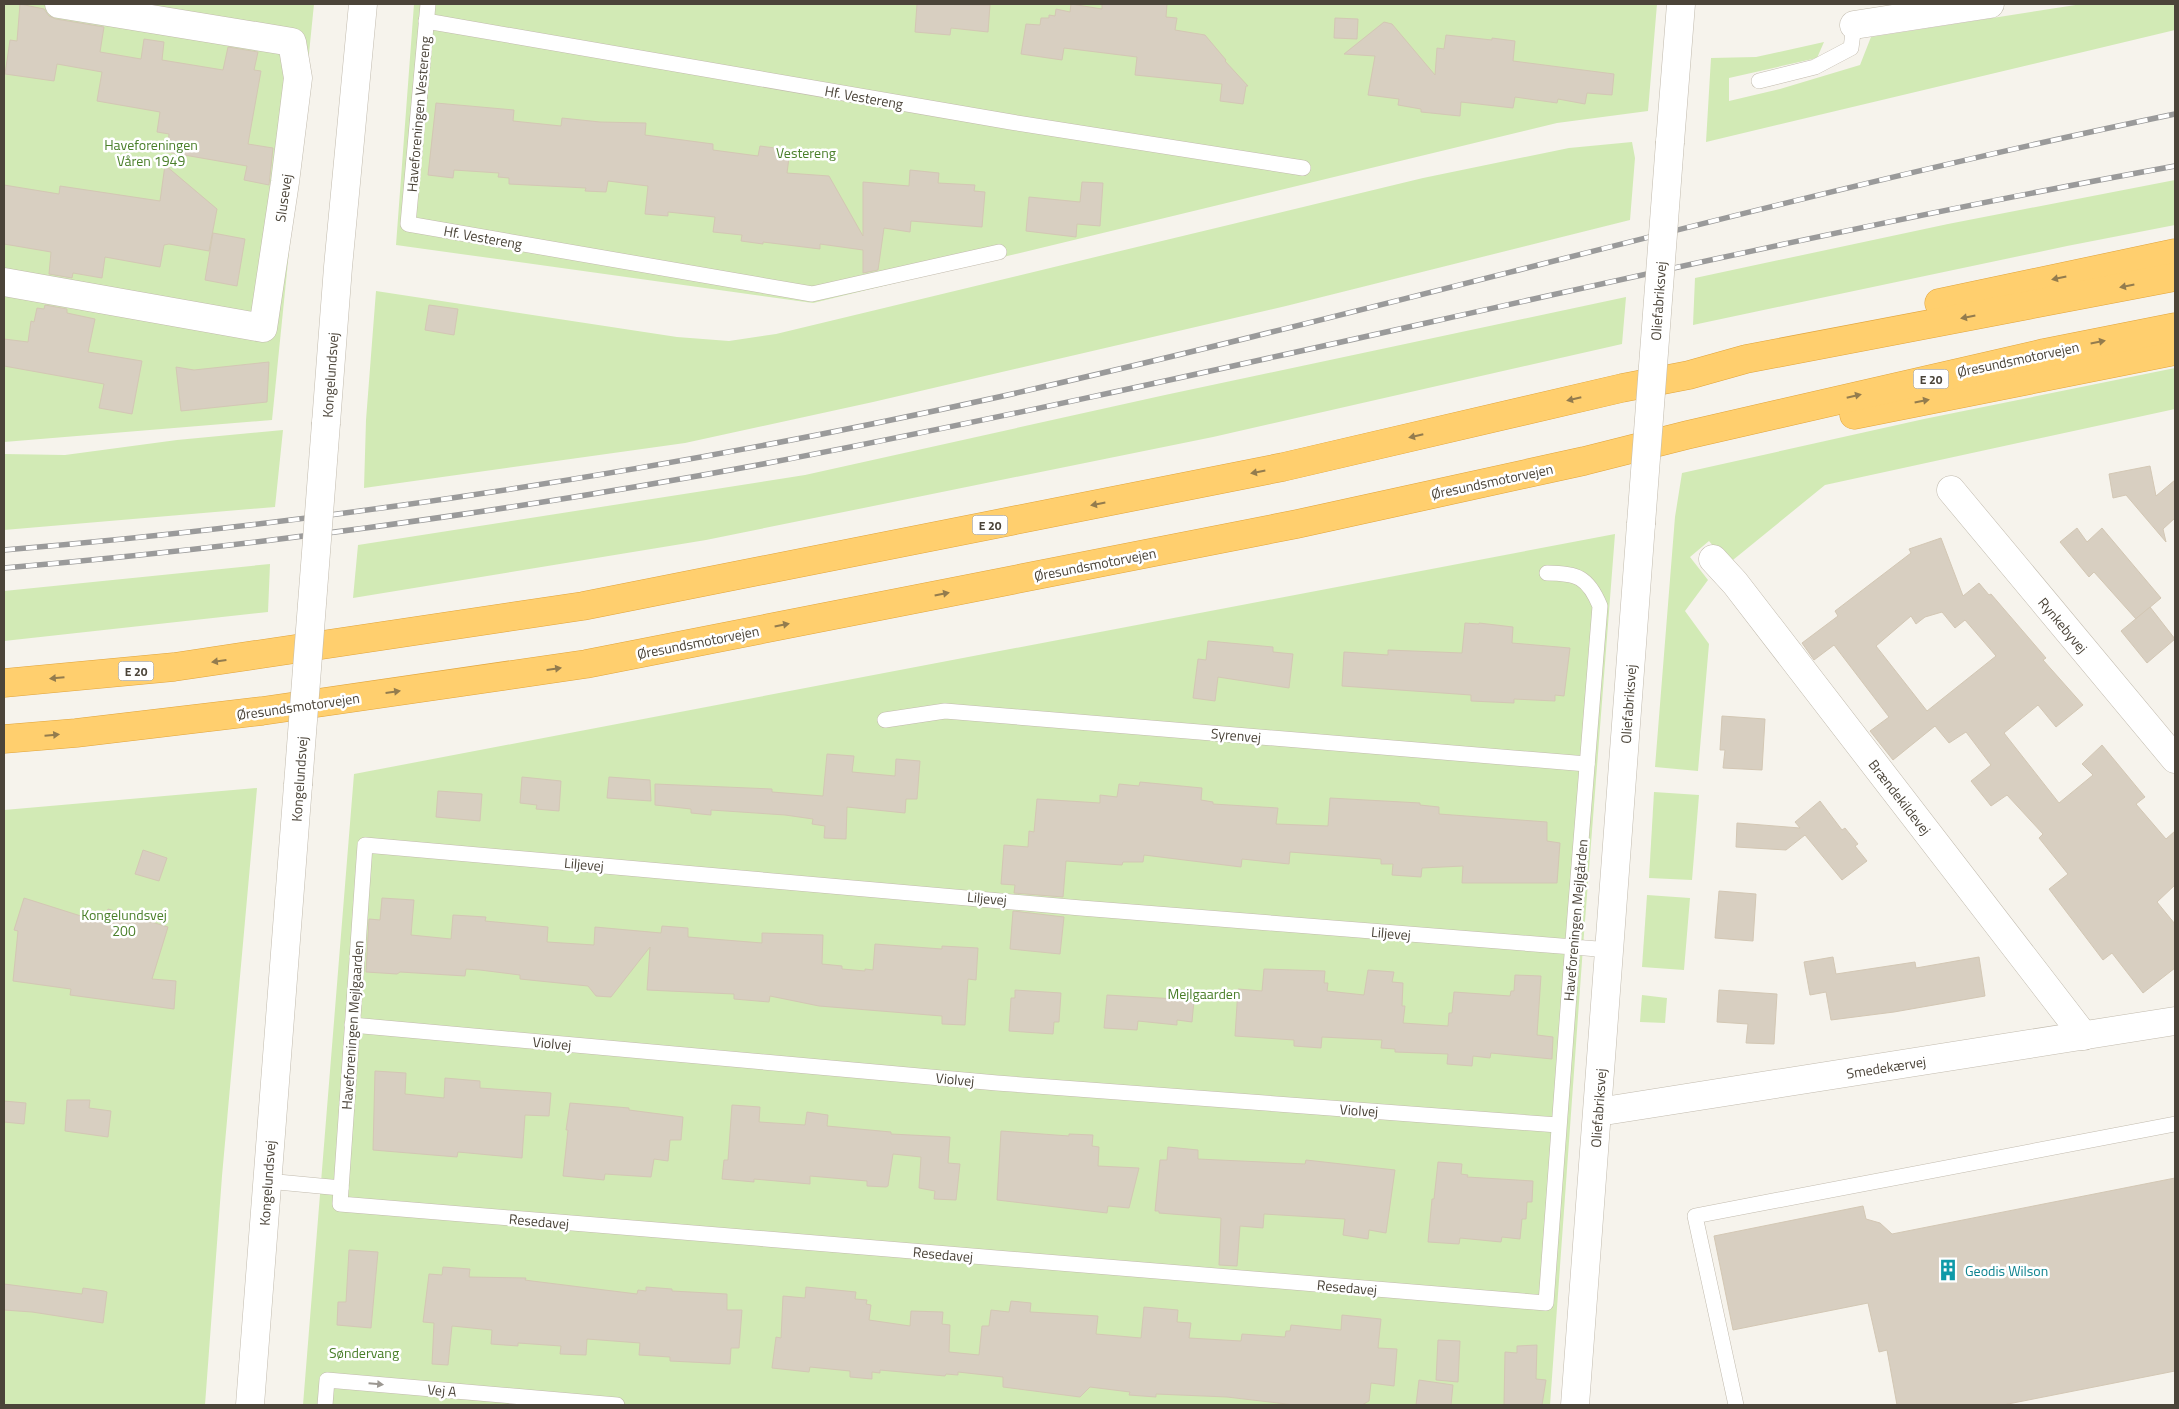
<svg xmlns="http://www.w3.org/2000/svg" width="2179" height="1409" font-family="'Titillium Web',sans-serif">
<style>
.green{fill:#d2eab5}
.building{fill:#d8cfc1;stroke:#d3c7b4;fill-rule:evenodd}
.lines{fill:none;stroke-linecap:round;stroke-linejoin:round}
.service-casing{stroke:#c2bbae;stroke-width:16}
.minor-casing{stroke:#c2bbae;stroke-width:29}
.tertiary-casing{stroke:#c2bbae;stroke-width:29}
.motorway-casing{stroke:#e0a43c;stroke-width:29}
.service{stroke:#fff;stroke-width:15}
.minor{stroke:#fff;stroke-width:28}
.tertiary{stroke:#fff;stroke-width:28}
.motorway{stroke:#ffcf6e;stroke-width:28}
.rail-casing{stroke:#9a9a9a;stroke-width:5.5}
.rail{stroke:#fff;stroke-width:4;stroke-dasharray:11;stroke-linecap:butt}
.minor-bridge-casing{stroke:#c2bbae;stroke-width:29;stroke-linecap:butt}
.tertiary-bridge-casing{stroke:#c2bbae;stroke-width:29;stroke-linecap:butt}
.minor-bridge{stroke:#fff;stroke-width:28}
.tertiary-bridge{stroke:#fff;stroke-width:28}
.oneway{fill:#937c4e}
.oneway2{fill:#9c9892}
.labels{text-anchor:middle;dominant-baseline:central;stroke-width:5;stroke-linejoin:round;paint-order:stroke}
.shield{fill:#fff;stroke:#817c74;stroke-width:1}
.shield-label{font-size:12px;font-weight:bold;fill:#4b4439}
.street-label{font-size:14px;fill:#4b4439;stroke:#fff}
.park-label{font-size:14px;fill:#4a7f2a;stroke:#fff}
.culture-label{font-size:14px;fill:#0d838f;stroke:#fff;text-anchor:start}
</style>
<rect width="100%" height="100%" fill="#f6f3ec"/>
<!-- green -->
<g class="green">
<polygon points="4,4 314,4 272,420 4,442"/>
<polygon points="414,4 1657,4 1648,111 1557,123 813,303 396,245"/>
<polygon points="2082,4 2175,4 2175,30 1706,142 1711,58 1756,57 1824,42 1817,58 1729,78 1729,101 1780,89 1860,65 1871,37"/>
<polygon points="1632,142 1635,158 1630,220 1286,306 873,402 685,443 364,488 366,420 376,291 677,337 729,341 776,334 1423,178 1569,148"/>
<polygon points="2175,180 2175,225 2067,246 1693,325 1695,278 1948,224"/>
<polygon points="1626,297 1622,344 1213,437 706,540 353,598 358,545 805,475 1165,395"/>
<polygon points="2175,368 2175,409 1825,485 1728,564 1709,541 1690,557 1708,580 1685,611 1709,644 1698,771 1655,767 1675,517 1682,473 1924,419"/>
<polygon points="283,430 275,507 4,530 4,454 65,455 177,440"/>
<polygon points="1615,534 1583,947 1550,1405 303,1405 354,774"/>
<polygon points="270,564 268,612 4,641 4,591"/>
<polygon points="257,788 222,1176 205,1405 4,1405 4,810"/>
<polygon points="1654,792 1699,795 1692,880 1649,878"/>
<polygon points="1647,895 1690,898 1684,970 1642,967"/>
<polygon points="1642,995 1667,998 1665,1023 1640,1022"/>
</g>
<!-- building -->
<g class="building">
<polygon points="20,4 44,9 49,16 56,19 104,27 100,52 141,59 144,39 164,42 162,60 223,70 228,47 258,52 254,70 261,71 248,144 273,148 269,185 244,180 247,166 167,152 169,134 157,132 160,112 97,101 102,72 57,64 54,81 5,74 10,40 17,41"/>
<polygon points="917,4 990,5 988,32 951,28 950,35 915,32"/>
<polygon points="1071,4 1102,9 1102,4 1167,4 1166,17 1177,18 1175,30 1205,35 1226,60 1225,61 1248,86 1246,86 1243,104 1220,101 1222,84 1135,75 1137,57 1064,48 1062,60 1021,54 1026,24 1040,25 1041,18 1049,18 1049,15 1055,16 1056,9 1070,12"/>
<polygon points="1335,18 1358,19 1357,39 1334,38"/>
<polygon points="1384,22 1392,24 1435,75 1437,48 1444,49 1446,35 1492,40 1492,38 1515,41 1513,61 1614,74 1612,95 1587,93 1585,104 1558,99 1557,103 1515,97 1513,108 1461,102 1460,116 1421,112 1421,109 1398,105 1399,99 1368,95 1375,56 1344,54"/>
<polygon points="436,103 514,110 513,121 561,126 562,118 600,122 646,123 645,135 713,144 713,150 758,156 760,146 790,150 787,173 829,176 863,236 863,182 909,186 910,170 939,173 938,183 975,185 974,191 985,192 982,227 911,221 910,232 884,228 878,270 863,273 863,250 820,244 820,249 763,242 763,244 741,241 742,235 713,232 715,217 668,212 668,216 645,214 648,186 608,181 606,192 585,191 586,188 509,184 509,178 498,177 499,173 454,170 453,178 428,175"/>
<polygon points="165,165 217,209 209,251 169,244 164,245 160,267 105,257 102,278 73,273 72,278 49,274 51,252 4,244 4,185 59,194 60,186 160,201"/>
<polygon points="1082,182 1103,183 1100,226 1077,224 1076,237 1026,231 1029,197 1080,202"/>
<polygon points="213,233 245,239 237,286 205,280"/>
<polygon points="45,305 67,309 67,313 95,319 88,352 142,361 132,414 99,408 104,384 4,366 4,339 28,342 31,321 34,322 37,308 44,309"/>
<polygon points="429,305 458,309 454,335 425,330"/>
<polygon points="269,362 267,402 181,411 176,367 194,370"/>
<polygon points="2150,466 2156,496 2175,480 2175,518 2163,529 2166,542 2126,495 2113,498 2109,474"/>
<polygon points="2077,528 2087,542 2102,528 2161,598 2136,619 2094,572 2089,577 2060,542"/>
<path d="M1941,538l22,58 16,-13 10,12 2,-1 55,64 -3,2 40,45 -27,22 -18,-22 -34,28 55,70 34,-28 -11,-11 20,-19 43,52 -9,7 30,35 9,-8v54l-18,17 18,22v44l-32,25 -31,-40 -9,7 -54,-71 19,-15 -29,-36 4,-4 -36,-39 -16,11 -20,-25 20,-16 -25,-33 -17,11 -14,-17 -42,34 -23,-29 19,-14 -55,-72 -20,15 -12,-17 36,-27 -3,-5 76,-58 -2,-4zM1942,612l13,16 10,-8 31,36 -69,55 -51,-65 35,-30 5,8 9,-7z"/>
<polygon points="2150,607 2175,639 2147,663 2121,631"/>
<polygon points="1465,623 1479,624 1479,623 1513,627 1512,643 1570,648 1564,696 1555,695 1555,701 1514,699 1514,703 1471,701 1471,695 1342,686 1344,652 1388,655 1388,650 1462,653"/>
<polygon points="1208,641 1273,647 1273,652 1293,654 1289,688 1218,677 1215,701 1193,698 1198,659 1206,660"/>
<polygon points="1722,716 1765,719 1762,770 1723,768 1725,750 1720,750"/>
<polygon points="827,754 854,756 852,772 895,776 896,759 920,761 917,799 906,799 905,813 847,807 846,839 824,838 825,826 812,824 813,819 785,815 711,810 711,815 691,813 691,809 655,805 655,784 772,789 772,792 823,796"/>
<polygon points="522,777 561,781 559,811 536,809 537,805 520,803"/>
<polygon points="609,777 650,780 651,801 607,798"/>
<polygon points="1140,782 1202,788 1201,800 1213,802 1213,804 1278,808 1276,824 1328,826 1330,798 1420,803 1420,805 1439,807 1439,814 1547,822 1547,841 1560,843 1557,883 1462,883 1463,866 1422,868 1421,877 1392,875 1393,864 1381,864 1381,859 1290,852 1289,864 1242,859 1241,867 1144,855 1143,862 1123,862 1122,865 1066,861 1063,897 1014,893 1015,885 1001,884 1004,845 1028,847 1029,831 1034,832 1037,799 1100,803 1100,795 1117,797 1119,784 1139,786"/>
<polygon points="438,791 482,794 480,821 436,817"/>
<polygon points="1820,801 1842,830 1845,828 1858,844 1855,846 1867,861 1842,880 1805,835 1786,850 1736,847 1737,823 1800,828 1795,822"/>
<polygon points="143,850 167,858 159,881 135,874"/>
<polygon points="1719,891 1756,894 1753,941 1715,938"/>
<polygon points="24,898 103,923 108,909 168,927 152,979 176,981 174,1009 70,995 71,989 13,981 18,931 14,930"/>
<polygon points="382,898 414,900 411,935 451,939 453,915 486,917 485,921 548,927 547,942 594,945 595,927 661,933 662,926 688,928 688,937 762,943 762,933 823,935 822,964 842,966 842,969 865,971 865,969 873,970 875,944 942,949 942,946 978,948 976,980 968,979 965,1025 942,1024 942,1016 819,1006 770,996 769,1002 734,999 734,994 647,990 650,947 611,997 596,996 588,986 520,979 520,975 480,970 466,969 465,976 400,972 397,974 366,972 369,919 380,920"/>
<polygon points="1013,911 1064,917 1060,954 1010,949"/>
<polygon points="1833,957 1836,974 1915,962 1916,968 1979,957 1985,996 1894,1012 1831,1020 1826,992 1810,995 1804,962"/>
<polygon points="1264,969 1325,971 1324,983 1328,983 1327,991 1364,995 1368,970 1394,972 1392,982 1403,983 1402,1006 1405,1006 1403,1023 1448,1026 1449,1013 1452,1013 1454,992 1510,996 1511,991 1514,991 1515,975 1541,976 1537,1035 1553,1037 1552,1059 1491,1053 1490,1058 1473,1056 1472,1066 1447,1064 1448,1054 1395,1052 1395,1049 1381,1048 1382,1040 1322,1037 1321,1048 1294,1046 1294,1040 1235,1036 1238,989 1262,991"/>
<polygon points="1015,990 1061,993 1059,1022 1054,1022 1053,1034 1009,1031 1011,998 1015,998"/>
<polygon points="1719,990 1777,994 1774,1044 1746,1043 1748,1024 1717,1022"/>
<polygon points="1107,995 1194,1000 1192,1022 1177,1020 1177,1025 1138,1021 1137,1030 1104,1028"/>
<polygon points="375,1071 406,1073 405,1094 444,1098 445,1078 480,1081 480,1088 551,1093 549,1116 525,1115 522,1158 458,1152 457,1157 373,1150"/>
<polygon points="67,1100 90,1100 89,1108 111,1111 108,1137 65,1131"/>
<polygon points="4,1101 26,1103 24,1124 4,1122"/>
<polygon points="570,1103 629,1108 629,1110 683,1117 681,1140 670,1140 668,1161 654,1159 651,1177 605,1174 604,1180 563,1176 568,1130 566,1130"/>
<polygon points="732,1105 760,1107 759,1122 805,1125 807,1112 828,1115 827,1126 891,1132 891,1134 950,1137 948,1163 960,1164 956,1200 934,1199 935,1191 919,1188 921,1157 893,1154 888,1186 886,1187 867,1186 867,1181 810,1176 810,1184 754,1179 754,1182 722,1179 724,1160 728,1160"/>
<polygon points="1001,1131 1069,1136 1069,1134 1093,1135 1092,1146 1099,1147 1098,1166 1139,1168 1129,1208 1108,1206 1107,1213 997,1200"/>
<polygon points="1168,1147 1198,1150 1198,1159 1305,1164 1306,1160 1395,1170 1386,1233 1369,1230 1368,1239 1343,1235 1345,1219 1264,1214 1263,1228 1240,1226 1237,1266 1219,1265 1221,1218 1159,1213 1159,1211 1155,1211 1160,1160 1167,1160"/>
<polygon points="1438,1162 1462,1164 1461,1174 1468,1175 1467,1177 1533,1181 1532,1202 1527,1202 1526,1219 1522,1219 1520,1239 1502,1237 1501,1242 1460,1238 1459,1244 1428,1242 1432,1199 1434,1199"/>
<polygon points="2175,1178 2175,1371 2003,1405 1897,1405 1887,1350 1879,1352 1868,1303 1733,1330 1714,1236 1863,1206 1866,1219 1880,1223 1892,1234"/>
<polygon points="349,1250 378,1252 371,1328 337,1325 338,1302 346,1302"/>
<polygon points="443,1267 470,1269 469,1277 526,1278 525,1280 532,1281 637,1294 638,1290 646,1291 646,1287 672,1289 672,1291 727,1294 727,1310 742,1310 739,1348 731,1348 730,1364 670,1361 670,1357 639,1355 640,1343 587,1339 586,1355 560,1354 561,1346 518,1343 518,1346 491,1344 492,1330 452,1326 448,1365 432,1364 434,1323 423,1322 429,1274 442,1275"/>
<polygon points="4,1284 82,1294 83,1288 104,1291 107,1292 103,1323 32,1312 4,1310"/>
<polygon points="806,1287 856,1292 855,1299 867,1300 866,1304 871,1305 869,1320 910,1326 911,1311 943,1312 942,1324 950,1325 949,1352 979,1355 982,1326 989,1326 991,1310 1009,1312 1011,1301 1031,1303 1030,1312 1098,1316 1096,1334 1141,1338 1144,1307 1178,1310 1177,1322 1191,1323 1189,1338 1241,1341 1242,1334 1285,1337 1286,1331 1290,1331 1291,1325 1341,1330 1342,1315 1381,1319 1378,1348 1397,1349 1394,1386 1371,1383 1369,1401 1362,1405 1295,1405 1227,1397 1156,1394 1156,1397 1129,1395 1130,1392 1090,1387 1080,1397 1003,1387 1003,1377 958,1372 958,1375 946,1374 945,1376 880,1370 880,1373 872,1372 872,1379 850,1377 850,1371 810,1367 809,1372 772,1368 776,1337 781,1338 783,1296 805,1298"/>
<polygon points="1438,1340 1460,1341 1458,1382 1436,1380"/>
<polygon points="1537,1345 1536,1379 1546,1380 1542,1405 1504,1405 1505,1352 1517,1353 1517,1346"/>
<polygon points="1419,1380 1453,1385 1451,1405 1416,1405"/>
</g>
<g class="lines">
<!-- service casing -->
<g class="service-casing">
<g id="service">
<polyline points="428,4 408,224 812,294 999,252"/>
<polyline points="426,21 1011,122 1303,168"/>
<polyline points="1759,81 1815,67 1851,48 1854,25"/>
<path d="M1547,573c30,0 41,4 53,33 -19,232 -38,465 -54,697l-1206,-99 25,-359 716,63 492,39 37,3"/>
<polyline points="885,720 945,711 1587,764"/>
<polyline points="352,1025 997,1083 1558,1125"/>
<polyline points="267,1181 341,1188"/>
<polyline points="325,1405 327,1380 617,1405"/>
<polyline points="1736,1405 1695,1216 2175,1124"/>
</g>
</g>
<!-- minor casing -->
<g class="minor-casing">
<g id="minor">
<polyline points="1854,25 1990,4"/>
<polyline points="1670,142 1681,4"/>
<polyline points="4,282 263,328 285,182 298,78 292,42 59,4"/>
<polyline points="1951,490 2175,759"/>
<polyline points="1713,559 1735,583 2084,1036"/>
<polyline points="1598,1112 2175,1021"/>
<polyline points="1575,1405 1641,524"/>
</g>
</g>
<!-- tertiary casing -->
<g class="tertiary-casing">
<g id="tertiary">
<polyline points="326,423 338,267 363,4"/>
<polyline points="250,1405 298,785"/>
</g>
</g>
<!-- motorway casing -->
<g class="motorway-casing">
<g id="motorway">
<polyline points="1939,303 2175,253"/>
<polyline points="1854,415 2175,351"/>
<polyline points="4,683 174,667 583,606 1283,467 1622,388 1689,375 1746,359 2175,277"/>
<polyline points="4,739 76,733 262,711 586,664 1297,524 1584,461 1687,435 2044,353 2175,327"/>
</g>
</g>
<!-- service -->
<use href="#service" class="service"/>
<!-- minor -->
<use href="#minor" class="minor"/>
<!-- tertiary -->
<use href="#tertiary" class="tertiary"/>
<!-- motorway -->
<use href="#motorway" class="motorway"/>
<!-- rail casing -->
<g class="rail-casing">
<g id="rail">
<path d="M4,550c333,-28 664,-80 990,-152 395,-89 785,-202 1181,-284"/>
<path d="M4,568c254,-22 508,-57 759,-104 472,-90 939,-212 1412,-298"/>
</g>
</g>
<!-- rail -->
<use href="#rail" class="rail"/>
<!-- minor-bridge casing -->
<g class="minor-bridge-casing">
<polyline id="minor-bridge" points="1641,524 1670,142"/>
</g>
<!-- tertiary-bridge casing -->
<g class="tertiary-bridge-casing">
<polyline id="tertiary-bridge" points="298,785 326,423"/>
</g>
<!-- minor-bridge -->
<use href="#minor-bridge" class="minor-bridge"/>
<!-- tertiary-bridge -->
<use href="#tertiary-bridge" class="tertiary-bridge"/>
</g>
<!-- one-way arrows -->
<defs><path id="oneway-solid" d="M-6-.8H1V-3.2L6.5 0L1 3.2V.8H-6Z" transform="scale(1.25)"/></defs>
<g class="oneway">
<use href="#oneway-solid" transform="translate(2059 278) rotate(168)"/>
<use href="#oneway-solid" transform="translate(2127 286) rotate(169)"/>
<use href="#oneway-solid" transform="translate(1968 317) rotate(169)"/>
<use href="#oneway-solid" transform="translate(2098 342) rotate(-11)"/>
<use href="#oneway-solid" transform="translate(1854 396) rotate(-13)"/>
<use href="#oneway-solid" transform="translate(1574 399) rotate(167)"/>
<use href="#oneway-solid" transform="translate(1922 401) rotate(-11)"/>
<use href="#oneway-solid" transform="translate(1416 436) rotate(167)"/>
<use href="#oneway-solid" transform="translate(1258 472) rotate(169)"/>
<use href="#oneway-solid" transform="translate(1098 504) rotate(169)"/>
<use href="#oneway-solid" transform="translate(942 594) rotate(-11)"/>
<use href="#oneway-solid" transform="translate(782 625) rotate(-11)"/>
<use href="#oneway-solid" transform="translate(219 661) rotate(172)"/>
<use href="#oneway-solid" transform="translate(554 669) rotate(-8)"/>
<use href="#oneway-solid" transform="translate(57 678) rotate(175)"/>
<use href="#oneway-solid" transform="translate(393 692) rotate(-8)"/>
<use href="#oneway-solid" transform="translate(52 735) rotate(-5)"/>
</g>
<use class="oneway2" href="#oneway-solid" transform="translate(376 1384) rotate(5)"/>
<!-- icons -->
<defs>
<g id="building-bare" transform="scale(1.725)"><path d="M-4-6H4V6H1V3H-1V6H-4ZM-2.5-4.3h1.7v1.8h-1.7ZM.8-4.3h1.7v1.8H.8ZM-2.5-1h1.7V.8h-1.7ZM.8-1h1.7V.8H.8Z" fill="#0f9aa8" stroke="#fff" stroke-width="2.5" paint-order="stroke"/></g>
</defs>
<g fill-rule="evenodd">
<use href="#building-bare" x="1948" y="1270"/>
</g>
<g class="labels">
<!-- shield labels -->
<g class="shield">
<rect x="1913.5" y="369.5" width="35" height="19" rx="4"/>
<rect x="972.5" y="515.5" width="35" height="19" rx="4"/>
<rect x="118.5" y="661.5" width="35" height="19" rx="4"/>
</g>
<g class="shield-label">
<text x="1931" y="379">E 20</text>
<text x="990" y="525">E 20</text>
<text x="136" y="671">E 20</text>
</g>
<!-- street labels -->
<g class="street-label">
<text transform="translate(864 97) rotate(10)">Hf. Vestereng</text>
<text transform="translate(418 114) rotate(-85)">Haveforeningen Vestereng</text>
<text transform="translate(283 198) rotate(-82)">Slusevej</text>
<text transform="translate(483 237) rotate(10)">Hf. Vestereng</text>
<text transform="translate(1658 301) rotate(-86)">Oliefabriksvej</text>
<text transform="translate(2018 359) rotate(-12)">Øresundsmotorvejen</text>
<text transform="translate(330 375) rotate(-86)">Kongelundsvej</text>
<text transform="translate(1492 481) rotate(-12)">Øresundsmotorvejen</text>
<text transform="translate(1095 564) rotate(-11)">Øresundsmotorvejen</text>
<text transform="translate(2063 625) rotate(50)">Rynkebyvej</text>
<text transform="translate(698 642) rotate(-11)">Øresundsmotorvejen</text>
<text transform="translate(1628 704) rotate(-86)">Oliefabriksvej</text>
<text transform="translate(298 706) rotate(-8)">Øresundsmotorvejen</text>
<text transform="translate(1236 735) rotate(5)">Syrenvej</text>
<text transform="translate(299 779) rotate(-86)">Kongelundsvej</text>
<text transform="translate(1900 797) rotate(52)">Brændekildevej</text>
<text transform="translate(584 864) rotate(5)">Liljevej</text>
<text transform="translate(987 898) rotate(5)">Liljevej</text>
<text transform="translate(1575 920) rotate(-85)">Haveforeningen Mejlgården</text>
<text transform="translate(1391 933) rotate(5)">Liljevej</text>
<text transform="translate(352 1025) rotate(-86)">Haveforeningen Mejlgaarden</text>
<text transform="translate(552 1043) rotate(5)">Violvej</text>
<text transform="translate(1886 1067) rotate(-9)">Smedekærvej</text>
<text transform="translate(955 1079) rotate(5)">Violvej</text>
<text transform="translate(1598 1108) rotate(-86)">Oliefabriksvej</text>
<text transform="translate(1359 1110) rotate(4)">Violvej</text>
<text transform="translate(267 1183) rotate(-86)">Kongelundsvej</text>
<text transform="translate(539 1221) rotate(5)">Resedavej</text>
<text transform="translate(943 1254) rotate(5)">Resedavej</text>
<text transform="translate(1347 1287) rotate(5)">Resedavej</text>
<text transform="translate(442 1390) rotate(5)">Vej A</text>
</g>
<!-- park labels -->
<g class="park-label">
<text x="151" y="144">Haveforeningen<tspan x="151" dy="16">Våren 1949</tspan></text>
<text x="806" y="152">Vestereng</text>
<text x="124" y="914">Kongelundsvej<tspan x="124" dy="16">200</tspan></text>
<text x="1204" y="993">Mejlgaarden</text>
<text x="364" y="1352">Søndervang</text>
</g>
<!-- culture labels -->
<g class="culture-label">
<text x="1965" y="1270">Geodis Wilson</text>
</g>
</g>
<!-- border -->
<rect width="2179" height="1409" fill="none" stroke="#4b4439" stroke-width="10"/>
</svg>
